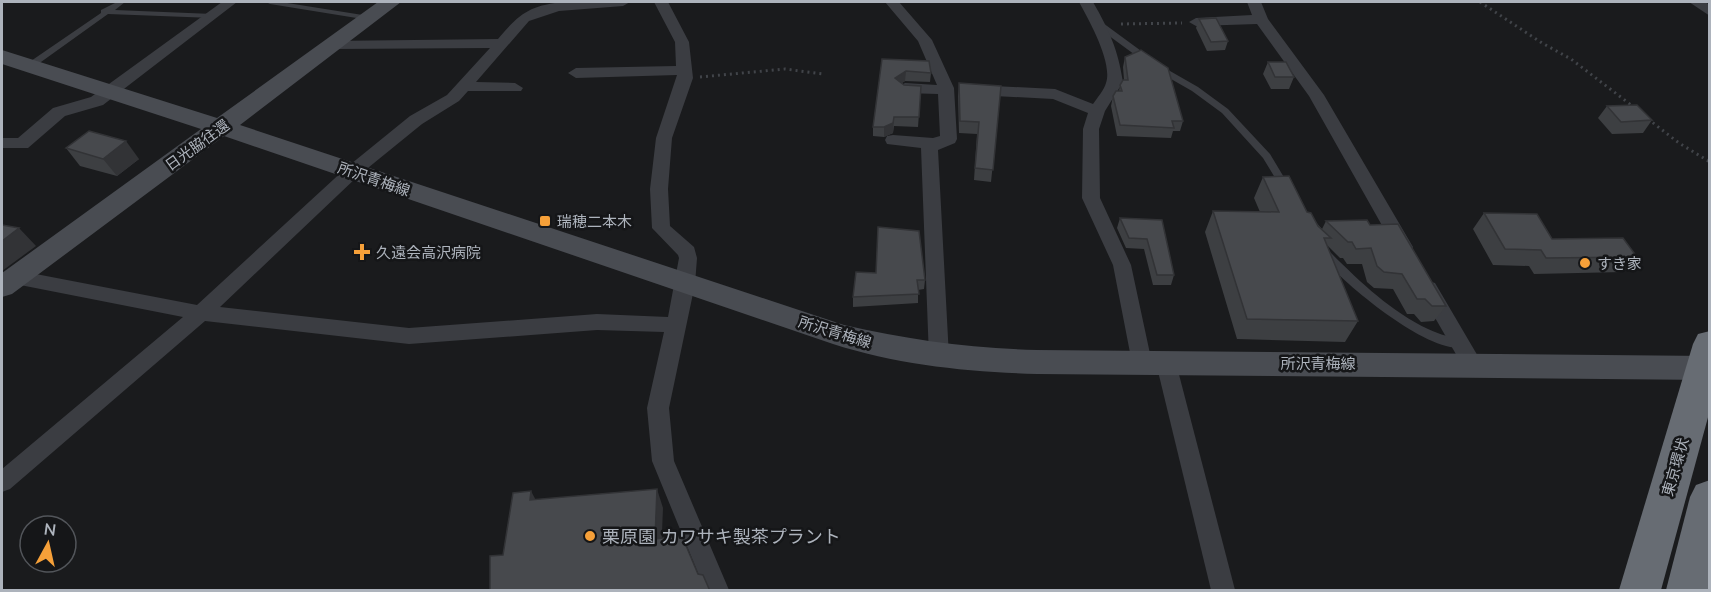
<svg xmlns="http://www.w3.org/2000/svg" width="1711" height="592" font-family="Mulish,'Noto Sans JP',sans-serif">
<style>
.lines{fill:none;stroke-linecap:round;stroke-linejoin:round}
.path{stroke:#414449;stroke-width:3;stroke-dasharray:2 4;stroke-linecap:butt}
.lane{fill:#3b3d42;fill-rule:evenodd}
.street{fill:#3b3d42;fill-rule:evenodd}
.secondary{fill:#494c52;fill-rule:evenodd}
.highway{fill:#676c73;fill-rule:evenodd}
.wall{fill:#3d3f42}
.shaded-wall{fill:#323336}
.building{fill:#47494d;stroke:#323336;stroke-width:1.5}
.poi-dot{fill:#f6a039;stroke:#151618;stroke-width:2}
.labels{text-anchor:middle;dominant-baseline:central;stroke-width:5;stroke-linejoin:round;paint-order:stroke}
.street-label{font-size:15px;fill:#adb3bc;stroke:#151618}
.poi-label{font-size:15px;fill:#adb3bc;stroke:#151618;text-anchor:start}
.near-poi-label{font-size:18px;fill:#adb3bc;stroke:#151618;text-anchor:start}
</style>
<rect width="100%" height="100%" fill="#1a1b1d"/>
<g class="lines">
<!-- path -->
<g class="path">
<polyline points="1480,2 1542,43 1571,59 1635,108"/>
<polyline points="1121,24 1182,23"/>
<polyline points="700,77 785,69 823,74"/>
<polyline points="1648,119 1679,143 1710,162"/>
</g>
<!-- lane -->
<g class="lane">
<polygon points="117,2 125,2 115,10 213,14 217,16 213,18 108,14 34,67 28,67 28,63 101,13 101,10"/>
<polygon points="266,2 281,2 369,16 373,18 369,20 270,4"/>
<polygon points="1097,23 1103,23 1163,67 1198,87 1228,109 1270,154 1291,189 1289,191 1283,191 1263,158 1222,113 1192,91 1157,71 1097,27"/>
<path d="M1324,249l4,1c30,30 62,61 100,79 12,6 24,8 36,12l1,3 -1,3c-34,9 -126,-67 -145,-94z"/>
</g>
<!-- street -->
<g class="street">
<polygon points="222,2 237,2 103,105 65,116 28,148 2,148 2,138 18,138 53,108 91,97"/>
<path d="M565,2h65l-7,4 -64,5 -30,10 -53,61 39,1 8,5 -2,3h-53l-9,10 -37,23 -64,52 -138,131 189,21 188,-14 71,3 11,-59 -1,-3 -26,-27 -2,-39 6,-51 21,-63 -101,3 -8,-5 8,-5 100,-2 -1,-24 -21,-40h14l21,40 4,36 -21,60 -4,51 2,37 24,21 3,11 -2,26 -26,124 5,53 55,129h-24l-53,-129 -5,-53 17,-76 -67,-2 -188,14 -204,-23 -195,168 -8,3v-23l181,-152 -168,-33 -7,-2 -3,-5 3,-5 7,-2 182,35 149,-137 64,-52 37,-21 43,-47 -156,1 -5,-2 -3,-3 3,-3 169,-2c22,-26 32,-34 67,-37z"/>
<polygon points="885,2 899,2 932,40 954,88 957,139 955,143 938,150 949,357 946,363 939,365 932,363 929,357 921,148 887,144 885,140 887,136 893,135 933,138 940,136 938,94 905,93 897,88 905,83 937,85 918,41"/>
<path d="M1079,2h14c16,28 25,47 30,80l-18,29 -6,18 1,69 31,67 21,98 -3,6 -7,2 -7,-2 -3,-6 -19,-98 -31,-67 1,-69 5,-16 -35,-14 -78,-4 -8,-5 8,-5 80,4 38,15c4,-6 11,-14 13,-21 7,-20 -17,-63 -27,-81z"/>
<polygon points="1247,2 1261,2 1268,19 1324,95 1413,247 1411,252 1404,254 1397,252 1309,96 1257,24 1196,26 1189,22 1196,18 1252,15"/>
<polygon points="1689,2 1705,2 1710,5 1710,16"/>
<polygon points="1428,281 1435,283 1479,358 1482,364 1479,370 1472,372 1465,370 1418,288 1421,283"/>
<polygon points="1166,355 1173,357 1176,363 1235,590 1211,590 1156,363 1159,357"/>
</g>
<!-- secondary -->
<path class="secondary" d="M378,2h23l-161,123 604,200c64,15 127,23 193,25l673,6v24l-673,-6c-69,-2 -139,-9 -204,-30l-609,-208 -212,158 -10,3v-24l199,-144 -199,-65v-14l215,68z"/>
<!-- highway -->
<g class="highway">
<polygon points="1710,331 1710,410 1661,590 1619,590 1693,344 1698,334"/>
<polygon points="1710,480 1708,590 1666,590 1690,497 1696,485"/>
</g>
</g>
<!-- wall -->
<g class="wall">
<polygon points="1199,19 1228,41 1225,50 1207,51 1196,28"/>
<polygon points="1125,57 1183,121 1180,131 1173,131 1171,138 1117,136 1111,106 1113,96 1119,91 1120,85 1124,80 1123,67"/>
<polygon points="882,59 931,73 930,82 905,81 902,83 904,85 921,86 918,127 894,126 893,133 884,137 873,136 873,127"/>
<polygon points="1268,62 1294,77 1289,89 1271,89 1263,74"/>
<polygon points="959,83 1001,86 991,182 974,180 977,134 959,133 958,96"/>
<polygon points="1607,106 1652,120 1643,133 1612,134 1598,118"/>
<polygon points="66,148 139,159 117,176 80,166"/>
<polygon points="1263,177 1307,212 1322,229 1326,221 1370,225 1446,306 1434,321 1421,322 1414,314 1407,314 1393,289 1374,288 1367,282 1362,264 1347,264 1343,258 1340,258 1327,245 1358,321 1345,342 1237,339 1205,232 1213,211 1260,212 1254,198"/>
<polygon points="1484,213 1552,239 1637,257 1623,272 1534,274 1529,266 1493,265 1473,229"/>
<polygon points="1120,218 1162,220 1174,275 1171,285 1153,285 1144,249 1126,248 1117,228"/>
<polygon points="856,272 925,280 924,289 918,290 918,303 853,307 853,297"/>
</g>
<!-- shaded-wall -->
<g class="shaded-wall">
<polygon points="906,71 905,81 895,87 895,78"/>
<polygon points="894,117 893,133 884,137 884,127"/>
<polygon points="126,141 139,159 117,176 103,159"/>
<polygon points="19,228 36,246 2,271 2,241"/>
<polygon points="657,489 663,508 661,556 655,539"/>
<polygon points="531,491 541,510 530,500"/>
</g>
<!-- building -->
<g class="building">
<polygon points="1216,18 1228,41 1211,42 1199,19"/>
<polygon points="1141,50 1168,68 1183,121 1172,121 1174,128 1120,125 1113,96 1116,91 1122,91 1120,85 1123,80 1128,80 1125,57"/>
<polygon points="882,59 929,61 931,73 906,71 895,78 904,85 921,86 919,117 894,117 893,123 884,127 873,127"/>
<polygon points="1268,62 1286,62 1294,77 1275,77"/>
<polygon points="959,83 1001,86 993,170 975,168 979,122 960,121"/>
<polygon points="1637,105 1652,120 1621,122 1607,106"/>
<polygon points="89,131 126,141 103,159 66,148"/>
<polygon points="1289,176 1307,212 1311,213 1318,226 1331,238 1324,238 1358,321 1247,319 1213,211 1279,212 1263,177"/>
<polygon points="1484,213 1537,214 1552,239 1623,238 1637,257 1546,258 1541,250 1505,249"/>
<polygon points="1120,218 1162,220 1174,275 1157,275 1147,239 1129,238"/>
<polygon points="1367,220 1370,225 1398,224 1446,306 1432,306 1425,299 1417,299 1402,274 1384,272 1377,266 1371,248 1356,249 1352,242 1348,242 1326,221"/>
<polygon points="2,225 19,228 2,241"/>
<polygon points="878,227 919,231 925,280 917,280 919,294 853,297 856,272 876,273"/>
<polygon points="657,489 655,539 682,536 698,574 703,575 710,591 490,591 490,556 503,555 513,493 531,491 530,500"/>
</g>
<!-- markers -->
<g class="poi-dot">
<rect x="539" y="215" width="12" height="12" rx="3"/>
<path d="M359 243h6v6h6v6h-6v6h-6v-6h-6v-6h6z"/>
<circle cx="1585" cy="263" r="6"/>
<circle cx="590" cy="536" r="6"/>
</g>
<g class="labels">
<!-- street labels -->
<g class="street-label">
<text transform="translate(197 145) rotate(-36)">日光脇往還</text>
<text transform="translate(374 179) rotate(19)">所沢青梅線</text>
<text transform="translate(835 332) rotate(17)">所沢青梅線</text>
<text x="1318" y="363">所沢青梅線</text>
<text transform="translate(1675 467) rotate(-74)">東京環状</text>
</g>
<!-- poi labels -->
<g class="poi-label">
<text x="557" y="221">瑞穂二本木</text>
<text x="376" y="252">久遠会高沢病院</text>
<text x="1597" y="263">すき家</text>
</g>
<!-- near-poi labels -->
<g class="near-poi-label">
<text x="602" y="536">栗原園 カワサキ製茶プラント</text>
</g>
</g>
<!-- border -->
<rect width="1711" height="592" fill="none" stroke="#adb3bc" stroke-width="6"/>
<!-- north arrow -->
<g transform="translate(48 544) rotate(8)"><circle r="28" fill="#151618" stroke="#52555a" stroke-width="1.5"/>
<path d="M0-4.5L10 22L0 15L-10 22Z" fill="#f6a039"/>
<text y="-9" font-size="16" font-weight="bold" text-anchor="middle" fill="#adb3bc">N</text>
</g>
</svg>
